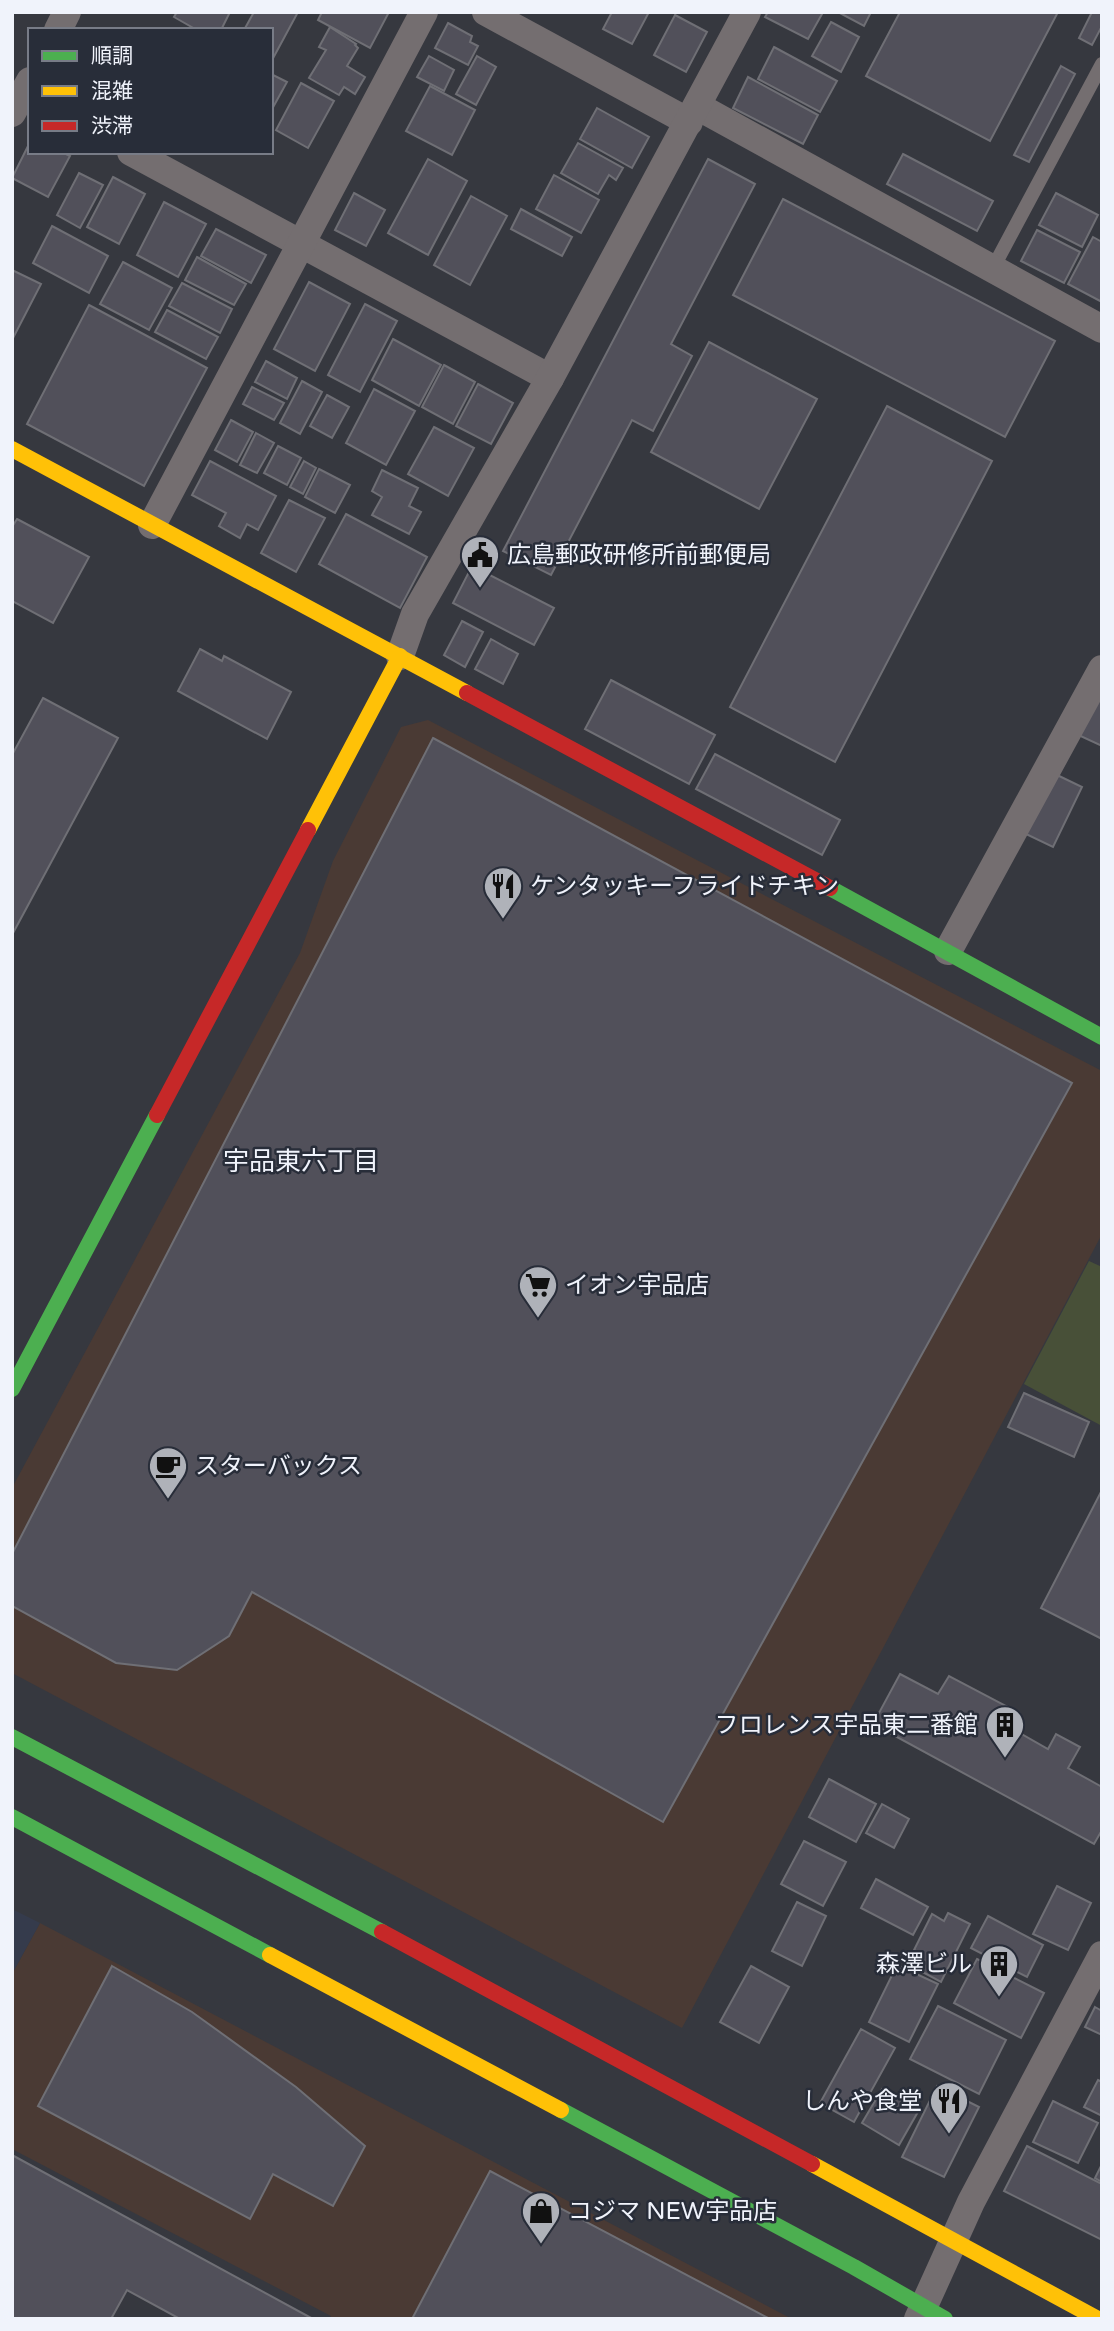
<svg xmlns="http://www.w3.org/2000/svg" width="1114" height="2331" font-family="'Varela Round','Noto Sans JP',sans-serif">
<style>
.commercial{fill:#4a3a34}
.built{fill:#353b4c}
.green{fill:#485038}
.building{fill:#51505a;stroke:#6f6f75;stroke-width:2}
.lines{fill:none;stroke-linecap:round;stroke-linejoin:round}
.lane{stroke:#746e70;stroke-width:14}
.street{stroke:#746e70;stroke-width:28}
.fast{stroke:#4caf50;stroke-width:16}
.slow{stroke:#ffc107;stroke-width:16}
.jam{stroke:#c62828;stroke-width:16}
.labels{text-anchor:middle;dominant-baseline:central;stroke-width:5;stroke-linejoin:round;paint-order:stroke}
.poi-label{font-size:24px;fill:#f0f3fb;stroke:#282d39;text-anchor:start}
.neighbourhood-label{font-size:26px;fill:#f0f3fb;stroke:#282d39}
</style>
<rect width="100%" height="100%" fill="#36383f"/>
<!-- commercial -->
<g class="commercial">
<polygon points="428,720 1102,1071 1102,1234 682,2028 12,1673 12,1488 300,953 333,861 401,727"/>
<polygon points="40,1923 792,2319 330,2319 331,2316 12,2149 12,1974"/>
</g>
<!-- built -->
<polygon class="built" points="12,1909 40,1923 12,1974"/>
<!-- green -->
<polygon class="green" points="1089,1261 1102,1267 1102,1426 1024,1384"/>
<!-- building -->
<g class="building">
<polygon points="177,12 230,12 221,30 197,30 174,17"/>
<polygon points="254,12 298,12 271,62 271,30 244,30"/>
<polygon points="322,12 389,12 370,48 318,20"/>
<polygon points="612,12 649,12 632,44 603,29"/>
<polygon points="768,12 819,12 822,14 808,39 765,17"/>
<polygon points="838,12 871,12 864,26"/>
<polygon points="900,12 1058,12 990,141 866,76"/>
<polygon points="1092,12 1102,12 1102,26 1092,45 1079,38"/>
<polygon points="675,15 707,32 686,72 654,55"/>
<polygon points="831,22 859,37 841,72 812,56"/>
<polygon points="448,23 472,36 470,42 478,46 468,65 435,48"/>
<polygon points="330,27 356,44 355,45 358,48 347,66 365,77 355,94 344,87 339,95 309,78 326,50 319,47"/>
<polygon points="774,47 837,81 820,112 758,79"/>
<polygon points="429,56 454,70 444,91 417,77"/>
<polygon points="477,56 496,67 476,105 456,94"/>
<polygon points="1061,66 1075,74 1029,162 1014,155"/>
<polygon points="271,74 287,82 271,111"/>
<polygon points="748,77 818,115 803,144 733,108"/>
<polygon points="301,83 334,101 308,148 276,130"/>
<polygon points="430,86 475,110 452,155 406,131"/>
<polygon points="597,108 649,137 632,168 580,139"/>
<polygon points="30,142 30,152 62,152 70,156 48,197 12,178"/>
<polygon points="578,143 623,168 616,180 609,175 598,194 561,173"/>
<polygon points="903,154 993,201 977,231 887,184"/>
<polygon points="428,159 467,181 428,255 388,233"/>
<polygon points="708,159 755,184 671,344 692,356 653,431 632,420 551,575 503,551"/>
<polygon points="79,173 103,185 80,228 57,215"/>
<polygon points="554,175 599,200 581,233 536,209"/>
<polygon points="113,177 145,194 119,244 87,227"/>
<polygon points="354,193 385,210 366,246 335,230"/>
<polygon points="1056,193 1098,215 1082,247 1039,225"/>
<polygon points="471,196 507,216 470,285 434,265"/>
<polygon points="783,199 1055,341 1005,437 733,295"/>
<polygon points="164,202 206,224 178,277 137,255"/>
<polygon points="521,209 572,237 562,256 511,229"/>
<polygon points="52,226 108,256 89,293 33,263"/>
<polygon points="216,229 266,255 251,283 201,256"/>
<polygon points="1037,230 1080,252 1064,283 1021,261"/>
<polygon points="1093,237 1102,242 1102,302 1068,284"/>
<polygon points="197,257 246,284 234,305 185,280"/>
<polygon points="123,262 172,288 149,330 100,304"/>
<polygon points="12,270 41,284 12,340"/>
<polygon points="309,282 350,304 315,371 274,349"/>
<polygon points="182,283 232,309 220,333 169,306"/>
<polygon points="365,304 397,321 360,392 328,375"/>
<polygon points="89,305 207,368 144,486 27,424"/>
<polygon points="167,310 218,337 206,359 155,332"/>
<polygon points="393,339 441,365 419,406 372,380"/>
<polygon points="709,342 817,399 759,509 651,452"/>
<polygon points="266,361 297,378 287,399 255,382"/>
<polygon points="444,365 475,382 453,424 422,407"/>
<polygon points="302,381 322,392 300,434 280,423"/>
<polygon points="478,384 513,403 491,444 456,426"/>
<polygon points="252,387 284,403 274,420 243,404"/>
<polygon points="374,389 415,411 386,465 346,443"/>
<polygon points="327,395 349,407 332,438 310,426"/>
<polygon points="887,406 992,461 835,762 730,707"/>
<polygon points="231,420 253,432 237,462 215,450"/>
<polygon points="434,427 474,448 448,496 408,474"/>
<polygon points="256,433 274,443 257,473 240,465"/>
<polygon points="278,446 301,458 287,485 264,473"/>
<polygon points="210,461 276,496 258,530 247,524 240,538 219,526 226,513 192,495"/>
<polygon points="304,461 316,468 303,494 290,487"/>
<polygon points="319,469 350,485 335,513 305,497"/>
<polygon points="382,470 418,488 409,506 421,512 409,534 372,515 382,497 372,491"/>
<polygon points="289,500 325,518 296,572 261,553"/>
<polygon points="346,514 427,557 400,608 319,564"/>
<polygon points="17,519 89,557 53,623 12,601 12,527"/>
<polygon points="472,566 554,608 534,645 453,603"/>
<polygon points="462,621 483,632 465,667 444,655"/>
<polygon points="491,639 518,654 503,684 475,669"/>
<polygon points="200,649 222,661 224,656 291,692 267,739 178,691"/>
<polygon points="611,680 715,735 689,784 585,729"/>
<polygon points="1091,696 1102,701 1102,746 1074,733"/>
<polygon points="43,698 118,738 12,935 12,755"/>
<polygon points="433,738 1072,1083 663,1822 252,1592 229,1636 177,1670 116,1663 12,1606 12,1554"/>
<polygon points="715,754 840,820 822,855 696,789"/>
<polygon points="1055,774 1082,787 1053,847 1026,834"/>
<polygon points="1024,1393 1089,1422 1074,1457 1008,1427"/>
<polygon points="1102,1490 1102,1639 1041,1608"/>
<polygon points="900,1674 938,1694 949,1676 1019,1713 1011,1728 1048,1749 1056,1734 1080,1747 1068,1768 1102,1787 1102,1830 1094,1844 873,1724"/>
<polygon points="829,1779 876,1804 856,1842 809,1817"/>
<polygon points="882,1804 909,1819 894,1848 866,1833"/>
<polygon points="804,1841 846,1862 823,1906 781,1884"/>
<polygon points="876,1879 928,1907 913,1935 861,1908"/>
<polygon points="1057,1886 1091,1903 1068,1950 1033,1934"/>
<polygon points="797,1902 826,1916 802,1966 772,1951"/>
<polygon points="948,1913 970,1924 941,1982 915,1968 922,1954 914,1950 932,1914 944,1921"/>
<polygon points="988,1916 1043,1945 1027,1977 971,1948"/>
<polygon points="977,1959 1044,1993 1021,2038 954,2003"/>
<polygon points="897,1965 938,1984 909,2042 869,2022"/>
<polygon points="112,1966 192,2012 296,2087 365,2146 333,2206 273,2174 250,2219 38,2106"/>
<polygon points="751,1966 789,1987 759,2043 720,2022"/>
<polygon points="938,2006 1006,2040 979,2094 910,2059"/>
<polygon points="1095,2007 1102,2011 1102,2035 1085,2027"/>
<polygon points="861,2029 895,2048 854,2122 820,2103"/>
<polygon points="1098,2080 1102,2082 1102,2116 1084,2107"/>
<polygon points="937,2086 979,2107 944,2177 902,2157"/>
<polygon points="882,2089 919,2110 899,2145 862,2123"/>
<polygon points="1053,2101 1098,2123 1078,2163 1033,2142"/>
<polygon points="1027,2146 1102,2184 1102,2240 1004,2191"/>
<polygon points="12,2155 313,2319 180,2319 127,2290 111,2319 12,2319"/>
<polygon points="1102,2164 1102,2182 1095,2178"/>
<polygon points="490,2171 770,2319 412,2319"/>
</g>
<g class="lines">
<!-- lane -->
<polyline class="lane" points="993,268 1102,64"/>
<!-- street -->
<g class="street">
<polyline points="486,12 689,122"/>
<polyline points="58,30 67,12"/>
<polyline points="697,106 1102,329"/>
<polyline points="12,113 30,81"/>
<polyline points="131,152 550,378"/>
<polyline points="152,525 424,12"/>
<polyline points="400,656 415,614 550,378 747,12"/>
<polyline points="948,951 1102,669"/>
<polyline points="918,2319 971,2202 1102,1955"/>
</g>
<!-- fast -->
<g class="fast">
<polyline points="830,888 1102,1037"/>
<polyline points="12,1389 157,1115"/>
<polyline points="12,1737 382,1932"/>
<polyline points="12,1817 270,1955"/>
<polyline points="561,2110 854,2267 945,2319"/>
</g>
<!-- slow -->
<g class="slow">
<polyline points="12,449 467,693"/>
<polyline points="308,830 400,656"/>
<polyline points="270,1955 561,2110"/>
<polyline points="812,2164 1098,2319"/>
</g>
<!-- jam -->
<g class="jam">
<polyline points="467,693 830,888"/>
<polyline points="157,1115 308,830"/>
<polyline points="382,1932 812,2164"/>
</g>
</g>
<!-- icons -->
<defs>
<g id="civic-pin" transform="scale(2.0125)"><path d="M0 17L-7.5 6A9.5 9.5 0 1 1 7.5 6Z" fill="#afb2b9" stroke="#282d39"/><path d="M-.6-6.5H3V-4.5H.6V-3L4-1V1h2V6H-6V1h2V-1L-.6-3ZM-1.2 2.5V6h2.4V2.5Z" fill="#111"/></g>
<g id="restaurant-pin" transform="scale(2.0125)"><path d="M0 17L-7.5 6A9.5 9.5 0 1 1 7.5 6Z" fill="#afb2b9" stroke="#282d39"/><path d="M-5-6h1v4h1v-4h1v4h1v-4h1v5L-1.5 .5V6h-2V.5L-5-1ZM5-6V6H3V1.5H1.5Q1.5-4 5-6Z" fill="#111"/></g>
<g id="supermarket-pin" transform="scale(2.0125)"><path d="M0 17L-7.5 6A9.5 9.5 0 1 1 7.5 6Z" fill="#afb2b9" stroke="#282d39"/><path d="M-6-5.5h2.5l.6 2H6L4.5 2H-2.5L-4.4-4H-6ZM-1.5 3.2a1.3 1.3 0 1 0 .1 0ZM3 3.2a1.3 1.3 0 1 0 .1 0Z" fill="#111"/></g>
<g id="cafe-pin" transform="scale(2.0125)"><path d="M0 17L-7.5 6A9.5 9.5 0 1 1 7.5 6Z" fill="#afb2b9" stroke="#282d39"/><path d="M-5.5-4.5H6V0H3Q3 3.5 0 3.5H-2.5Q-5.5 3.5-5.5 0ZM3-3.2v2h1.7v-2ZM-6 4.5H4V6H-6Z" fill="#111"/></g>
<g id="building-pin" transform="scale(2.0125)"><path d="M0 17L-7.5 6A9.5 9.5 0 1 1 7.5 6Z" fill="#afb2b9" stroke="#282d39"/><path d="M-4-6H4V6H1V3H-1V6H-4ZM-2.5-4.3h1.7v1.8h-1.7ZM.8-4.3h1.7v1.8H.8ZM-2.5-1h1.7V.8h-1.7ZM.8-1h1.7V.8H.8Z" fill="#111"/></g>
<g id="shop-pin" transform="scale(2.0125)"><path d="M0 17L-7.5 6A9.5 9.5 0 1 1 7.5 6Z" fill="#afb2b9" stroke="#282d39"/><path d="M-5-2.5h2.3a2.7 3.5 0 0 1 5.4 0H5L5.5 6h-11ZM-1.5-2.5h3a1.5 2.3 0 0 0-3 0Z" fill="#111"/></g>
</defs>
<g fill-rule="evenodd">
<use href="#civic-pin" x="480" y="555"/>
<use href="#restaurant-pin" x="503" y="886"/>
<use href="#supermarket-pin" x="538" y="1285"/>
<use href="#cafe-pin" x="168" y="1466"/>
<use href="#building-pin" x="1005" y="1725"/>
<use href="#building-pin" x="999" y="1964"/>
<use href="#restaurant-pin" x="949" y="2101"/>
<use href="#shop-pin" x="541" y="2211"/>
</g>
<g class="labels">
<!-- poi labels -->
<g class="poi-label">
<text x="507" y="555">広島郵政研修所前郵便局</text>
<text x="530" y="886">ケンタッキーフライドチキン</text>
<text x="565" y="1285">イオン宇品店</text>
<text x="195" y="1466">スターバックス</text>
<text x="978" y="1725" text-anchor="end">フロレンス宇品東二番館</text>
<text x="972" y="1964" text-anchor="end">森澤ビル</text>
<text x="922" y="2101" text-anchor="end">しんや食堂</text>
<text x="568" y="2211">コジマ NEW宇品店</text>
</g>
<!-- neighbourhood labels -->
<g class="neighbourhood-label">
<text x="301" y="1161">宇品東六丁目</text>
</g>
</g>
<!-- border -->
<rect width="1114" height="2331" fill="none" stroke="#f0f3fb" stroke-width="28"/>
<!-- legend -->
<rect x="28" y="28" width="245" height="126" fill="#282d39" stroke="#787c87" stroke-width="2"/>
<rect x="42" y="51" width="35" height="10" fill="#4caf50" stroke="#787c87" stroke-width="2"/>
<text x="91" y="63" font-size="21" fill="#f0f3fb">順調</text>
<rect x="42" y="86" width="35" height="10" fill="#ffc107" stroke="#787c87" stroke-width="2"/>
<text x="91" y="98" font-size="21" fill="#f0f3fb">混雑</text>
<rect x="42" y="121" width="35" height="10" fill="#c62828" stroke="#787c87" stroke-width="2"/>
<text x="91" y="133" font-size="21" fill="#f0f3fb">渋滞</text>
</svg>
